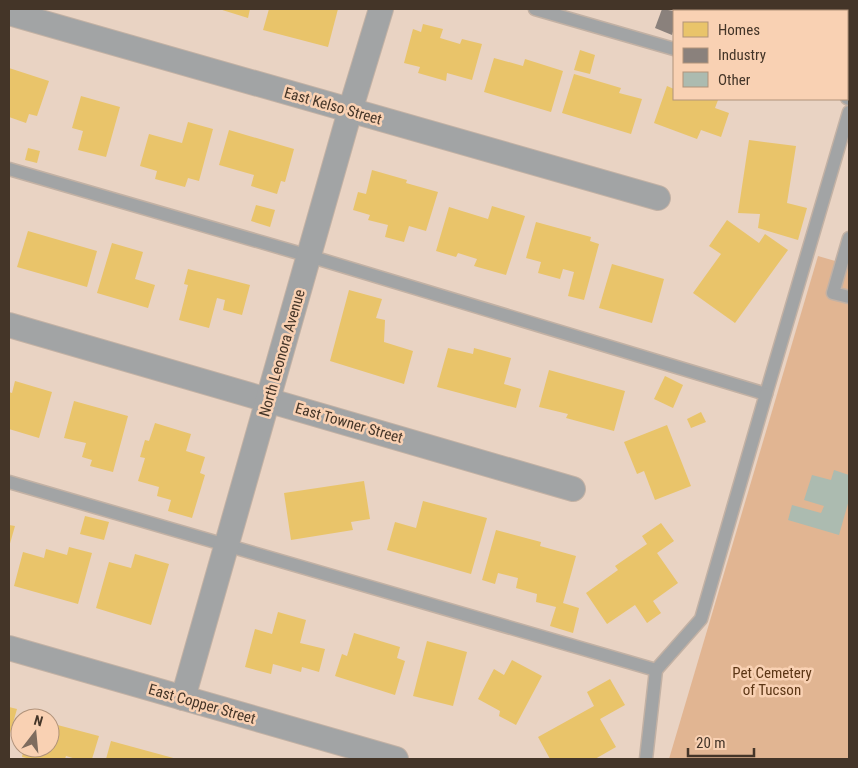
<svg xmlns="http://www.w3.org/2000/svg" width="858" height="768" font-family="'Roboto Condensed',sans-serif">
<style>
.green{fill:#e1b592}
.homes{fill:#e9c46a}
.industry{fill:#8a817c}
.building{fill:#acbbb0}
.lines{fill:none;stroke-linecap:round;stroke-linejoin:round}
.service-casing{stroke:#c2b1a4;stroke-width:15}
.minor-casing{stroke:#c2b1a4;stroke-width:26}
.service{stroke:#a2a4a5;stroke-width:12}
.minor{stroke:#a2a4a5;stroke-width:24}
.labels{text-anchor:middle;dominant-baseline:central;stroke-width:5;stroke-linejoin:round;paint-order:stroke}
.street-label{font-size:15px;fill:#443528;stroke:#f9d1b3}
.park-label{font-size:15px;fill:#5c3615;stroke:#f9d1b3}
</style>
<rect width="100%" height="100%" fill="#e9d3c3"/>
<!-- green -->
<polygon class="green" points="818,256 849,265 849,759 669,759"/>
<!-- homes -->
<g class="homes">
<polygon points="219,9 250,9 248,18"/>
<polygon points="269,9 338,9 328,47 263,30"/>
<polygon points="718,9 752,9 751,11 718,11"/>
<polygon points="423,24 443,29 440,38 460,44 462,39 482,44 472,80 447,73 446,81 418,73 420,67 404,63 413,29 421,32"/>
<polygon points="580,50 595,55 590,74 574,70"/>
<polygon points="494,58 523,66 525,59 563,71 551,112 484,92"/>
<polygon points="9,68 49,81 37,116 29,114 26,123 9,117"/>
<polygon points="574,74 621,88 619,93 642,99 631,134 562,113"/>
<polygon points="667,86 674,89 674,99 718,100 715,108 729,113 721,137 701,130 697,139 654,123"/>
<polygon points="81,96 120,107 106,157 78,150 83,131 72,128"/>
<polygon points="188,122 213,129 199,181 188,178 185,187 155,179 157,171 140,166 149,134 182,143"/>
<polygon points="229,130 294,149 285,182 281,181 277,194 251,186 254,175 219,165"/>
<polygon points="749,140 796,146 787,203 807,208 798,240 758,228 760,214 738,213"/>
<polygon points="28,148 40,151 37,163 25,160"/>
<polygon points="372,170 407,180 406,183 438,192 426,231 409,226 404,242 385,237 388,225 368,220 370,215 353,210 358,192 366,194"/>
<polygon points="256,205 275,210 270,227 251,221"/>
<polygon points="492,206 525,216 506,275 474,266 477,259 458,253 456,257 436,251 449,207 488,219"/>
<polygon points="727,220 759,243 765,234 788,250 735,323 693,293 721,254 709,246"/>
<polygon points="536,222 591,237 590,241 599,244 584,300 568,296 574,272 563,269 560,279 538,273 541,262 526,258"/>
<polygon points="28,231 97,251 87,287 17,267"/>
<polygon points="112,243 143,252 135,279 155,285 148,308 97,293"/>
<polygon points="612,264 664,279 652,323 599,308"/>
<polygon points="188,269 250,285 242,315 223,310 225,300 217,298 209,328 179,320 188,285 184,284"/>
<polygon points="349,290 382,299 376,318 385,320 384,342 413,351 404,384 330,361"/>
<polygon points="448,348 473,354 474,348 511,358 504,384 521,389 516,408 437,387"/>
<polygon points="549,370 625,391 614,431 566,418 568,414 539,407"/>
<polygon points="665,376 683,385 673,408 654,399"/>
<polygon points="15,381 52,392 39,438 9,429 9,392 12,393"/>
<polygon points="74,401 128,416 113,472 90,466 92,460 82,457 86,443 64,438"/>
<polygon points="701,412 706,422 691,428 687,419"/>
<polygon points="155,423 191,434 186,451 205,457 200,473 205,475 192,518 168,511 171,500 157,496 159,487 138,481 145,458 140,457 145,440 149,441"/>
<polygon points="667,425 691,486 655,500 644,471 637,474 624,442"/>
<polygon points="364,481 370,519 351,522 353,530 291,540 284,493"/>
<polygon points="423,501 487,518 471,574 387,550 395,522 416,528"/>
<polygon points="85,516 109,522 104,540 80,534"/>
<polygon points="661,523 674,541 657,553 678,583 653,601 661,613 647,623 635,605 607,624 586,593 618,570 615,566 647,544 642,536"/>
<polygon points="9,525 15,526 9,547"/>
<polygon points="496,530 541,542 540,546 576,556 563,603 579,608 573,633 550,626 556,607 536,602 537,594 516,588 518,578 498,573 495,584 482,580"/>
<polygon points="69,547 92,553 78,604 14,586 23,552 44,558 46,549 67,555"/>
<polygon points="135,554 169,564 151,625 96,608 109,562 131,568"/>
<polygon points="278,612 306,620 300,643 325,649 319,672 302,667 301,672 273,664 271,674 245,667 255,629 272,634"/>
<polygon points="354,633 400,647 397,658 405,661 395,695 335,676 342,654 347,656"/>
<polygon points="427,641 467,652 453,706 413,696"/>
<polygon points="512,660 542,676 516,725 499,716 500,711 478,699 494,669 504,675"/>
<polygon points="610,679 625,705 600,719 616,747 595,759 550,759 538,737 594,706 587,692"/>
<polygon points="9,707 17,709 9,737"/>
<polygon points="50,723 99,736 92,759 76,759 66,756 65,759 31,759 22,757 24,748 50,748"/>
<polygon points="111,741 177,759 106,759"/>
</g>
<!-- industry -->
<polygon class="industry" points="662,9 674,11 674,28 672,35 655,28"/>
<!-- building -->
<polygon class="building" points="834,470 849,475 849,500 839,535 788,520 792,505 821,513 824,506 804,500 812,475 831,480"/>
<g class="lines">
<!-- service casing -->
<g class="service-casing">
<g id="service">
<polyline points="535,9 674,49"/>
<polyline points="847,98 849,99"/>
<polyline points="9,169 309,256 766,394 849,112"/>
<polyline points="849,238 833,293 849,297"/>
<polyline points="9,482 656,670 701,619 766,394"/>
<polyline points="646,759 656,670"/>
</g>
</g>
<!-- minor casing -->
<g class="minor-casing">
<g id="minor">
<polyline points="9,13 658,198"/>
<polyline points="9,325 573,489"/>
<polyline points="9,648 396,759"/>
<polyline points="183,698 350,111 381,9"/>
</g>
</g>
<!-- service -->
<use href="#service" class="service"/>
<!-- minor -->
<use href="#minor" class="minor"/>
</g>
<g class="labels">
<!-- street labels -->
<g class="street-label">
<text transform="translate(333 106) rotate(16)">East Kelso Street</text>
<text transform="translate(282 353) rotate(-74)">North Leonora Avenue</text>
<text transform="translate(349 423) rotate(16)">East Towner Street</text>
<text transform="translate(202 704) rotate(16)">East Copper Street</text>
</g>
<!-- park labels -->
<g class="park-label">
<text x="772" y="673">Pet Cemetery<tspan x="772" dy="17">of Tucson</tspan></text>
</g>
</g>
<!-- border -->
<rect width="858" height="768" fill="none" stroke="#443528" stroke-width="20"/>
<!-- legend -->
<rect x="673" y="10" width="175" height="90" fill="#f9d1b3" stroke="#b1937b"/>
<rect x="683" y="22" width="25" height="15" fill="#e9c46a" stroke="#b1937b"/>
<text x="718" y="35" font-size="15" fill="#443528">Homes</text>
<rect x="683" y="48" width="25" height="15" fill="#8a817c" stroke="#b1937b"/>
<text x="718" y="60" font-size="15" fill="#443528">Industry</text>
<rect x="683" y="72" width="25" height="15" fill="#acbbb0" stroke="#b1937b"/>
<text x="718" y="85" font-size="15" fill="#443528">Other</text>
<!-- north arrow -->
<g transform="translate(35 733) rotate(16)"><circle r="24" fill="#f9d1b3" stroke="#b1937b"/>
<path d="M0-4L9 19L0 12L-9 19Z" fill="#7e6c5e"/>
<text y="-8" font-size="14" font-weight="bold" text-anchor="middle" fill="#443528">N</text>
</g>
<!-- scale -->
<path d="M688 748v8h66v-8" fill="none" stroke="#443528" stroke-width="2.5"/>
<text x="696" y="748" font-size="15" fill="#443528" stroke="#f9d1b3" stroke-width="4" paint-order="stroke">20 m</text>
</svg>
